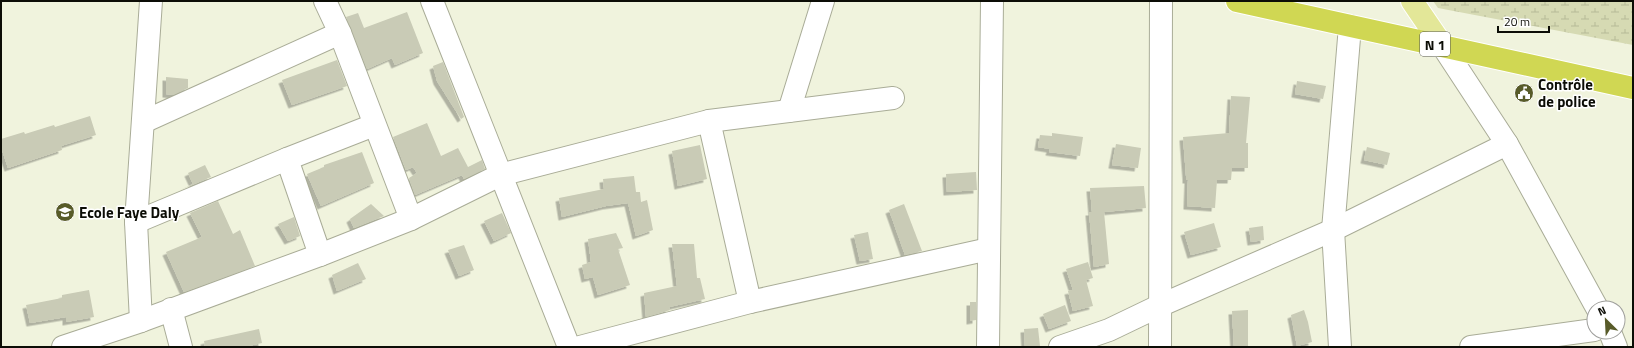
<svg xmlns="http://www.w3.org/2000/svg" width="1634" height="348" font-family="'Titillium Web',sans-serif">
<style>
.wetland{fill:url(#wetland-marsh)}
.building{fill:#c9cbb6;filter:url(#shadow)}
.lines{fill:none;stroke-linecap:round;stroke-linejoin:round}
.minor-casing{stroke:#a9ac97;stroke-width:24}
.major-casing{stroke:#fff;stroke-width:24}
.highway-casing{stroke:#fff;stroke-width:24}
.minor{stroke:#fff;stroke-width:22}
.major{stroke:#e3e798;stroke-width:22}
.highway{stroke:#d0d753;stroke-width:22}
.labels{text-anchor:middle;dominant-baseline:central;stroke-width:3;stroke-linejoin:round;paint-order:stroke}
.shield{fill:#fff;stroke:#555651;stroke-width:1}
.shield-label{font-size:14px;font-weight:bold;fill:#0c0d06}
.poi-label{font-size:15px;font-weight:bold;fill:#0c0d06;stroke:#fff;text-anchor:start}
</style>
<defs>
<pattern id="wetland-marsh" width="20" height="14" patternUnits="userSpaceOnUse"><rect width="20" height="14" fill="#d6dab3"/><path d="M1 5h8M5 5V1M11 12h8M15 12V8" fill="none" stroke="#b6ba98"/></pattern>
<filter id="shadow"><feDropShadow dx="-3.5" dy="3.5" stdDeviation="0" flood-color="#0004"/></filter>
</defs>
<rect width="100%" height="100%" fill="#f0f3dd"/>
<!-- wetland -->
<polygon class="wetland" points="1433,1 1633,1 1633,45 1438,8"/>
<!-- building -->
<g class="building">
<polygon points="407,12 423,53 395,65 392,58 367,69 346,17 358,13 364,28"/>
<polygon points="337,60 347,86 292,105 282,80"/>
<polygon points="443,62 464,117 461,119 437,81 433,66"/>
<polygon points="166,77 188,79 188,88 173,95 166,94"/>
<polygon points="1297,81 1326,86 1323,99 1295,94"/>
<polygon points="1231,96 1250,97 1246,143 1248,143 1248,168 1232,168 1231,180 1217,180 1215,208 1187,206 1188,180 1186,180 1186,176 1183,137 1229,133"/>
<polygon points="90,116 96,135 61,146 62,150 8,168 1,147 1,139 24,132 25,134 54,125 55,127"/>
<polygon points="427,123 441,156 458,148 468,167 482,160 485,169 464,179 462,175 415,195 409,178 417,173 413,167 406,170 393,137"/>
<polygon points="1052,133 1083,137 1080,156 1049,152 1050,149 1038,147 1040,135 1052,136"/>
<polygon points="1116,144 1141,148 1138,168 1112,165"/>
<polygon points="700,145 707,179 678,186 672,151"/>
<polygon points="1367,147 1390,153 1387,165 1364,160"/>
<polygon points="362,152 374,183 321,206 307,174 324,167 324,165"/>
<polygon points="205,165 211,177 180,190 193,184 188,173"/>
<polygon points="976,172 977,190 947,192 946,174"/>
<polygon points="634,176 636,192 640,192 641,202 647,200 653,230 636,236 628,203 606,206 562,217 559,198 604,189 603,179"/>
<polygon points="1144,186 1146,208 1104,212 1109,264 1094,267 1089,212 1092,212 1090,188"/>
<polygon points="218,201 233,234 240,230 255,266 184,292 166,252 202,237 190,213"/>
<polygon points="371,204 384,216 354,228 350,219"/>
<polygon points="904,204 922,251 905,255 889,210"/>
<polygon points="502,213 511,233 494,241 484,221"/>
<polygon points="294,217 300,236 288,241 278,224"/>
<polygon points="1214,223 1221,247 1191,255 1184,232"/>
<polygon points="1263,226 1264,240 1251,242 1249,228"/>
<polygon points="868,232 873,259 860,261 854,235"/>
<polygon points="616,233 623,248 618,249 630,285 598,295 593,277 585,279 582,265 591,262 588,239"/>
<polygon points="672,244 694,244 697,278 700,278 705,299 669,307 670,310 646,317 644,293 677,286"/>
<polygon points="464,245 474,270 459,276 448,250"/>
<polygon points="1088,262 1093,278 1086,280 1093,306 1073,311 1068,291 1073,290 1066,269"/>
<polygon points="358,263 366,279 337,291 332,275"/>
<polygon points="89,290 94,317 66,322 66,317 30,323 26,305 62,298 62,295"/>
<polygon points="970,302 976,302 976,320 970,321"/>
<polygon points="1065,305 1071,321 1049,329 1043,314"/>
<polygon points="1248,310 1248,347 1234,347 1232,311"/>
<polygon points="1304,310 1308,322 1312,342 1297,346 1291,315"/>
<polygon points="1038,328 1040,346 1025,347 1024,329"/>
<polygon points="259,329 262,343 244,347 205,347 204,341"/>
</g>
<g class="lines">
<!-- minor casing -->
<g class="minor-casing">
<g id="minor">
<polyline points="325,1 340,33 411,219"/>
<polyline points="432,1 569,347"/>
<polyline points="1442,45 1507,144 1597,308"/>
<polyline points="789,111 823,1"/>
<polyline points="709,121 750,302"/>
<polyline points="143,122 340,33"/>
<polyline points="287,159 320,255"/>
<polyline points="136,222 287,159 374,125"/>
<polyline points="171,309 181,347"/>
<polyline points="141,321 136,222 151,1"/>
<polyline points="1610,332 1616,347"/>
<polyline points="63,347 141,321 320,255 411,219 500,175 709,121 893,98"/>
<polyline points="580,347 750,302 989,249"/>
<polyline points="988,347 992,1"/>
<polyline points="1060,347 1109,330 1159,306 1333,230 1507,144"/>
<polyline points="1160,347 1161,1"/>
<polyline points="1340,347 1333,230 1350,26"/>
<polyline points="1471,347 1594,330"/>
</g>
</g>
<!-- major casing -->
<g class="major-casing">
<polyline id="major" points="1412,1 1442,45"/>
</g>
<!-- highway casing -->
<g class="highway-casing">
<polyline id="highway" points="1237,1 1633,88"/>
</g>
<!-- minor -->
<use href="#minor" class="minor"/>
<!-- major -->
<use href="#major" class="major"/>
<!-- highway -->
<use href="#highway" class="highway"/>
</g>
<!-- icons -->
<defs>
<g id="civic-disc" transform="scale(1)"><circle r="9.5" fill="#585b29" stroke="#fff"/><path d="M-.6-6.5H3V-4.5H.6V-3L4-1V1h2V6H-6V1h2V-1L-.6-3ZM-1.2 2.5V6h2.4V2.5Z" fill="#fff"/></g>
<g id="school-disc" transform="scale(1)"><circle r="9.5" fill="#585b29" stroke="#fff"/><path d="M0-5L7-2L0 1L-7-2ZM-4 1L0 2.5L4 1V4Q0 6-4 4Z" fill="#fff"/></g>
</defs>
<g fill-rule="evenodd">
<use href="#civic-disc" x="1524" y="93"/>
<use href="#school-disc" x="65" y="212"/>
</g>
<g class="labels">
<!-- shield labels -->
<rect class="shield" x="1420" y="32" width="30" height="24" rx="3"/>
<g class="shield-label">
<text x="1435" y="44">N 1</text>
</g>
<!-- poi labels -->
<g class="poi-label">
<text x="1538" y="84">Contrôle<tspan x="1538" dy="17">de police</tspan></text>
<text x="79" y="212">Ecole Faye Daly</text>
</g>
</g>
<!-- border -->
<rect width="1634" height="348" fill="none" stroke="#0c0d06" stroke-width="4"/>
<!-- north arrow -->
<g transform="translate(1606 320) rotate(336)"><circle r="19" fill="#ffffff" stroke="#9e9e9b"/>
<path d="M0-3L7 15L0 10L-7 15Z" fill="#585b29"/>
<text y="-6" font-size="11" font-weight="bold" text-anchor="middle" fill="#0c0d06">N</text>
</g>
<!-- scale -->
<path d="M1498 26v6h51v-6" fill="none" stroke="#0c0d06" stroke-width="2"/>
<text x="1504" y="26" font-size="12" fill="#0c0d06" stroke="#ffffff" stroke-width="3" paint-order="stroke">20 m</text>
</svg>
